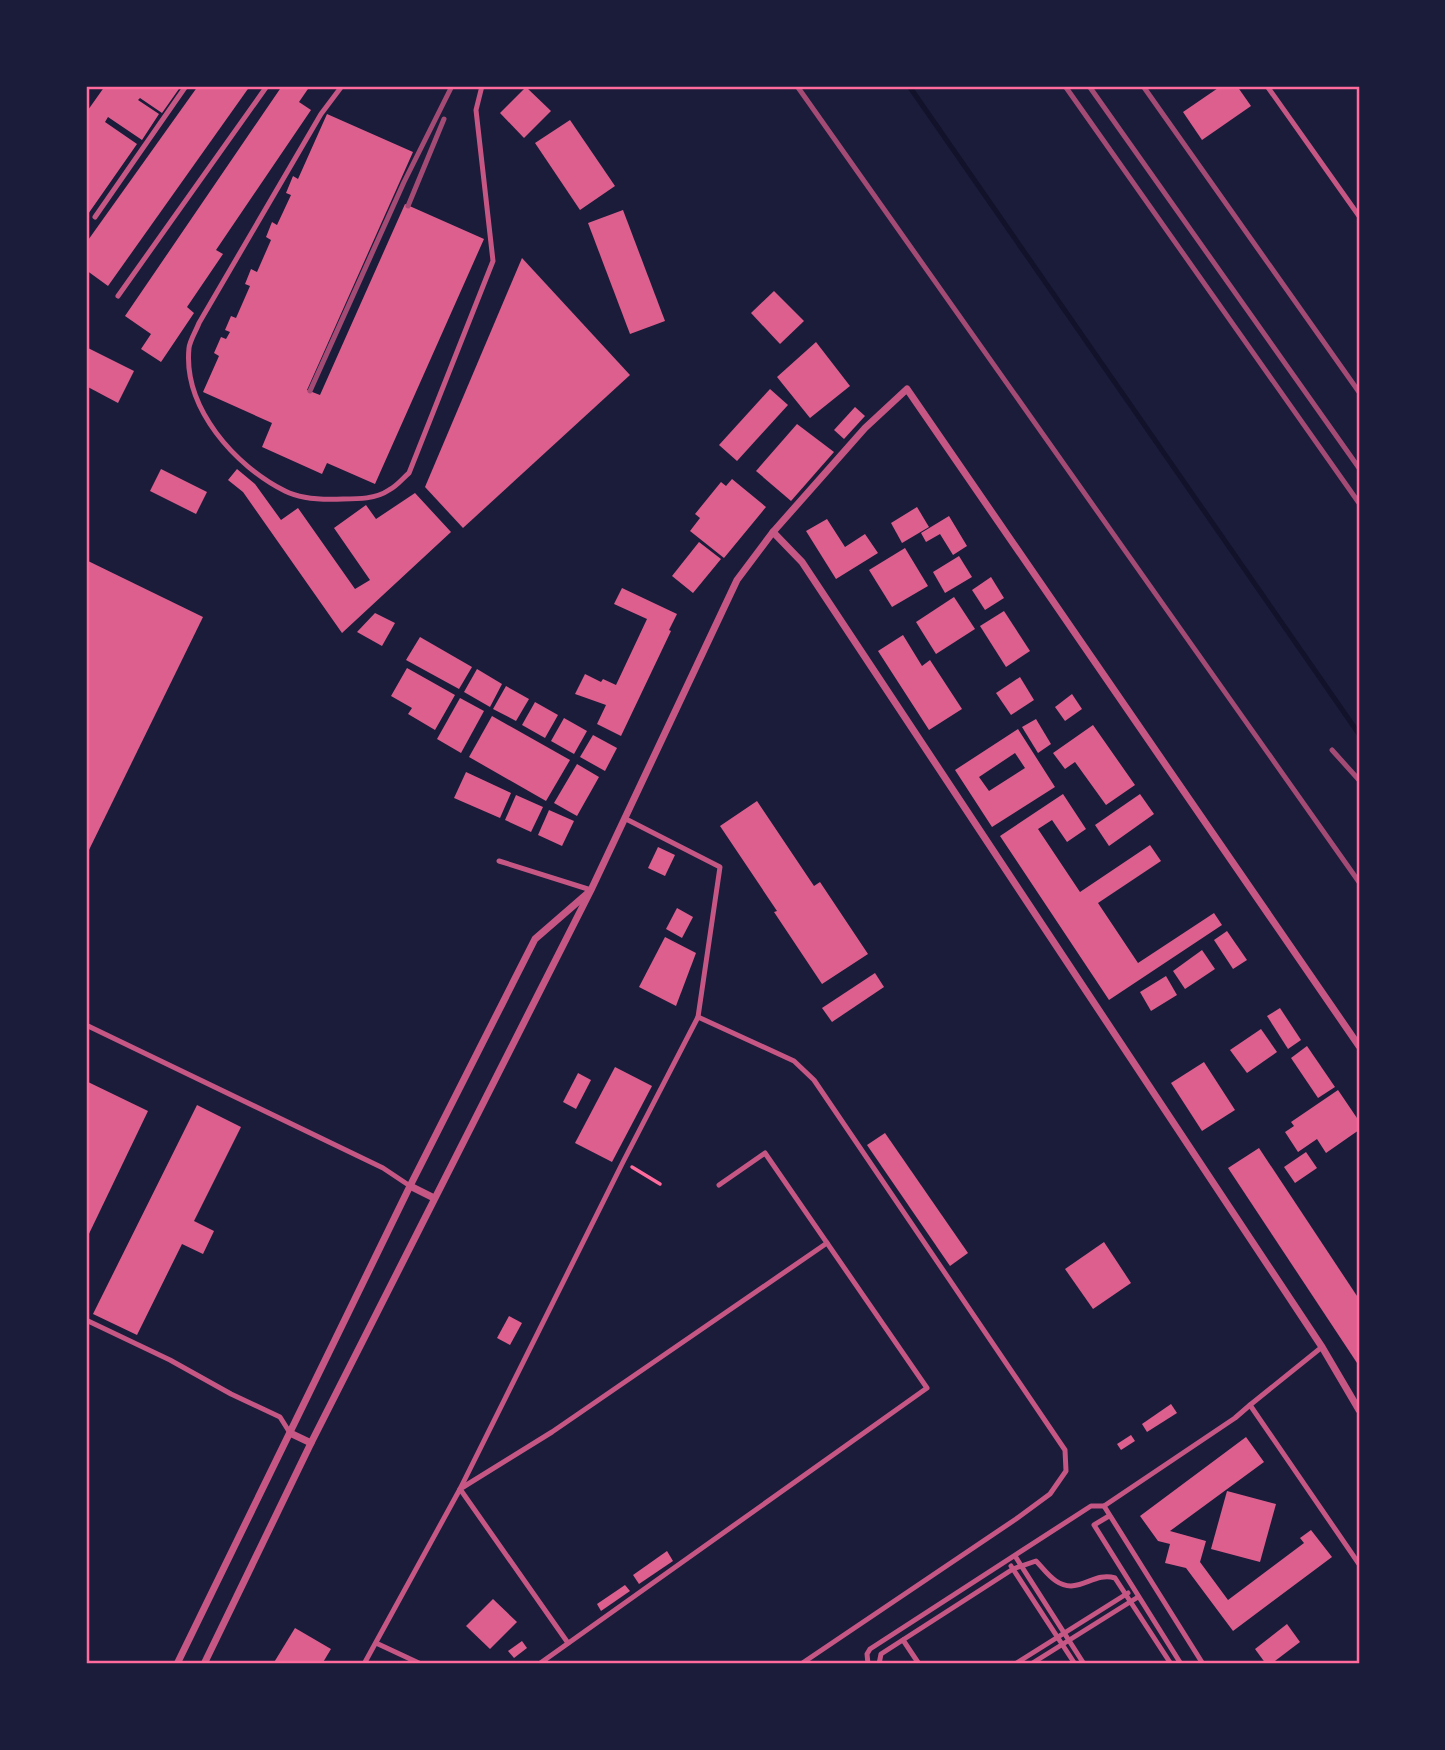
<svg xmlns="http://www.w3.org/2000/svg" width="1445" height="1750" font-family="'Golos Text',sans-serif">
<style>
.lines{fill:none;stroke-linecap:round;stroke-linejoin:round}
.stream{stroke:#12122b;stroke-width:5}
.building{fill:#dd5f8e;fill-rule:evenodd}
.path{stroke:#ff6b9d;stroke-width:3.5}
.service{stroke:#c65784;stroke-width:5}
.minor{stroke:#c65784;stroke-width:7}
.rail{stroke:#a44b75;stroke-width:5}
.neatline{fill:none;stroke:#ff6b9d;stroke-width:2.5}
</style>
<rect width="100%" height="100%" fill="#1b1b3a"/>
<g class="lines">
<!-- stream -->
<polyline class="stream" points="909,86 1359,734"/>
</g>
<!-- building -->
<g class="building">
<polygon points="105,86 181,86 162,113 140,98 138,100 159,114 142,140 108,117 105,122 137,144 86,217 86,136 88,134 86,132 86,109 88,110"/>
<polygon points="198,86 250,86 108,286 86,270 86,243"/>
<polygon points="282,86 310,86 299,102 311,110 216,250 223,254 187,307 194,313 161,362 141,349 151,334 125,316"/>
<polygon points="1221,86 1237,86 1251,106 1202,140 1183,112"/>
<polygon points="526,87 551,111 524,138 500,113"/>
<polygon points="327,114 413,152 307,390 320,395 405,204 484,239 375,484 327,463 322,474 262,447 272,423 203,392 219,356 214,353 221,337 226,339 230,332 225,330 231,316 236,318 250,286 245,284 251,269 257,272 271,240 266,237 272,222 277,225 291,195 286,193 293,176 298,179"/>
<polygon points="570,120 615,186 580,210 535,143"/>
<polygon points="623,210 665,321 630,334 588,223"/>
<polygon points="522,258 630,375 463,528 425,487"/>
<polygon points="774,291 804,321 780,344 751,313"/>
<polygon points="816,342 850,386 810,418 777,377"/>
<polygon points="86,347 134,371 118,403 86,386"/>
<polygon points="770,389 788,405 737,461 719,445"/>
<polygon points="855,407 865,416 844,439 834,430"/>
<polygon points="797,424 834,452 791,501 756,471"/>
<polygon points="161,469 207,492 196,514 150,491"/>
<polygon points="237,469 255,484 281,520 298,508 355,589 370,580 334,528 366,505 376,519 415,493 451,532 342,633 243,492 228,480"/>
<polygon points="732,479 766,507 724,558 690,531 700,518 695,514 721,482 726,486"/>
<polygon points="917,507 929,527 902,543 891,523"/>
<polygon points="949,516 967,546 953,555 940,534 926,542 921,533"/>
<polygon points="827,519 845,547 865,534 878,553 836,579 806,531"/>
<polygon points="699,542 721,559 693,593 672,576"/>
<polygon points="905,548 928,586 892,607 869,570"/>
<polygon points="959,556 972,577 945,593 933,572"/>
<polygon points="86,560 203,617 86,856"/>
<polygon points="991,577 1004,598 985,610 972,590"/>
<polygon points="622,588 677,614 669,630 671,631 621,736 597,724 606,705 575,694 585,674 601,682 603,679 616,685 647,619 614,604"/>
<polygon points="954,597 975,629 936,654 916,622"/>
<polygon points="1004,611 1030,651 1006,667 980,626"/>
<polygon points="375,613 395,623 382,646 357,632"/>
<polygon points="903,635 922,666 930,660 962,709 929,730 878,651"/>
<polygon points="420,637 472,667 459,689 406,660"/>
<polygon points="407,668 455,695 435,730 408,714 412,708 391,696"/>
<polygon points="477,669 502,684 490,707 464,692"/>
<polygon points="1020,677 1034,700 1011,715 996,693"/>
<polygon points="506,686 529,699 516,721 493,709"/>
<polygon points="1072,694 1082,709 1065,721 1055,707"/>
<polygon points="460,698 484,711 461,753 437,739"/>
<polygon points="535,702 558,715 545,738 522,725"/>
<polygon points="492,716 570,760 546,801 469,757"/>
<polygon points="564,718 587,731 574,754 551,741"/>
<polygon points="1036,719 1051,744 1038,753 1022,727"/>
<polygon points="1093,725 1135,785 1106,805 1075,762 1065,769 1053,753"/>
<path d="M1018,729l37,58 -63,40 -37,-57zM1015,753l10,15 -36,23 -10,-14z"/>
<polygon points="593,735 617,748 605,771 580,757"/>
<polygon points="577,764 599,777 577,816 554,803"/>
<polygon points="466,772 511,793 500,818 454,798"/>
<polygon points="1063,794 1086,829 1067,842 1052,820 1038,829 1080,892 1150,845 1161,861 1098,903 1138,963 1214,913 1222,925 1109,1000 1000,836"/>
<polygon points="1140,794 1154,814 1109,846 1095,825"/>
<polygon points="516,795 543,807 531,832 505,820"/>
<polygon points="757,801 814,886 820,882 868,954 822,984 774,912 777,911 720,826"/>
<polygon points="549,810 574,821 562,846 538,835"/>
<polygon points="658,847 675,855 665,876 648,868"/>
<polygon points="677,908 693,917 682,938 666,929"/>
<polygon points="1227,931 1247,960 1233,969 1214,940"/>
<polygon points="665,937 696,953 676,1006 639,987"/>
<polygon points="1202,950 1215,969 1185,989 1173,971"/>
<polygon points="875,973 884,987 832,1022 822,1008"/>
<polygon points="1166,976 1177,995 1151,1011 1140,992"/>
<polygon points="1280,1008 1301,1040 1288,1049 1267,1016"/>
<polygon points="1261,1029 1277,1052 1247,1073 1230,1050"/>
<polygon points="1307,1046 1335,1087 1318,1098 1291,1058"/>
<polygon points="1204,1062 1235,1110 1202,1131 1171,1083"/>
<polygon points="615,1067 652,1086 612,1162 575,1143"/>
<polygon points="578,1073 591,1080 576,1109 563,1102"/>
<polygon points="86,1081 148,1111 86,1240"/>
<polygon points="1338,1090 1359,1121 1359,1130 1326,1153 1317,1139 1298,1152 1285,1132 1294,1126 1291,1122"/>
<polygon points="197,1105 241,1127 194,1221 214,1231 203,1254 182,1244 137,1335 93,1314"/>
<polygon points="885,1133 968,1253 950,1266 867,1145"/>
<polygon points="1259,1148 1359,1299 1359,1366 1228,1168"/>
<polygon points="1306,1152 1317,1168 1295,1183 1284,1167"/>
<polygon points="1104,1242 1131,1283 1093,1309 1065,1269"/>
<polygon points="509,1316 522,1323 510,1345 497,1338"/>
<polygon points="1171,1404 1177,1413 1147,1432 1142,1424"/>
<polygon points="1131,1435 1135,1441 1121,1450 1117,1444"/>
<polygon points="1246,1437 1264,1462 1170,1531 1206,1541 1200,1562 1228,1600 1304,1543 1300,1538 1311,1530 1332,1557 1233,1631 1186,1568 1165,1563 1170,1544 1158,1541 1140,1516"/>
<polygon points="1227,1491 1276,1504 1260,1562 1211,1549"/>
<polygon points="667,1551 673,1561 639,1584 633,1575"/>
<polygon points="625,1585 630,1591 601,1611 597,1604"/>
<polygon points="493,1599 517,1622 490,1649 466,1626"/>
<polygon points="1287,1624 1300,1642 1271,1664 1266,1664 1255,1649"/>
<polygon points="295,1628 331,1649 322,1664 273,1664"/>
<polygon points="522,1641 527,1648 514,1658 508,1651"/>
</g>
<g class="lines">
<!-- path -->
<polyline class="path" points="632,1167 660,1184"/>
<!-- service -->
<g class="service">
<path d="M342,86l-21,28 -122,209c-3,8 -9,17 -10,25 -6,60 46,118 96,143 16,8 40,9 58,8 15,0 33,0 46,-9 8,-4 14,-12 20,-17l84,-212 -17,-151 6,-24"/>
<polyline points="1267,86 1359,216"/>
<polyline points="95,217 186,86"/>
<polyline points="118,296 267,86"/>
<polyline points="499,861 591,890"/>
<polyline points="698,1017 794,1061 814,1080 1065,1450 1066,1471 1050,1494 1016,1519 801,1664"/>
<polyline points="86,1025 383,1168 410,1186"/>
<polyline points="86,1320 170,1360 231,1394 280,1417 290,1433"/>
<polyline points="1322,1347 1250,1405 1359,1564"/>
<polyline points="1109,1516 1094,1525 1181,1664"/>
<polyline points="1015,1556 1084,1664"/>
<polyline points="1011,1566 1075,1664"/>
<polyline points="903,1640 919,1664"/>
<polyline points="376,1643 421,1664"/>
<polyline points="568,1643 460,1489 552,1432 827,1243"/>
<polyline points="364,1664 460,1489 623,1162 698,1017 720,867 626,819"/>
<polyline points="539,1664 927,1388 765,1153 719,1185"/>
<polyline points="868,1664 867,1654 870,1649 1091,1506 1104,1506"/>
<path d="M879,1664l2,-10 132,-85 23,-8c6,6 12,15 20,20 22,15 37,-10 59,-3l56,86"/>
<polyline points="1015,1664 1128,1593"/>
<polyline points="1031,1664 1138,1597"/>
<polyline points="1203,1664 1104,1506 1235,1418 1250,1405"/>
</g>
<!-- minor -->
<g class="minor">
<polyline points="773,532 802,562 1322,1347 1359,1410"/>
<polyline points="410,1186 434,1198"/>
<polyline points="290,1433 311,1443"/>
<polyline points="177,1664 410,1186 535,939 588,893"/>
<polyline points="204,1664 311,1443 591,890 737,580 773,532 865,428 907,389 1359,1046"/>
</g>
<!-- rail -->
<g class="rail">
<polyline points="797,86 1359,882"/>
<polyline points="1065,86 1359,503"/>
<polyline points="1089,86 1359,468"/>
<polyline points="1143,86 1359,392"/>
<polyline points="408,206 444,119"/>
<polyline points="310,391 404,182 452,86"/>
<polyline points="1332,750 1359,780"/>
</g>
</g>
<!-- border -->
<rect width="1445" height="1750" fill="none" stroke="#1b1b3a" stroke-width="175"/>
<rect x="88" y="88" width="1270" height="1574" class="neatline"/>
</svg>
